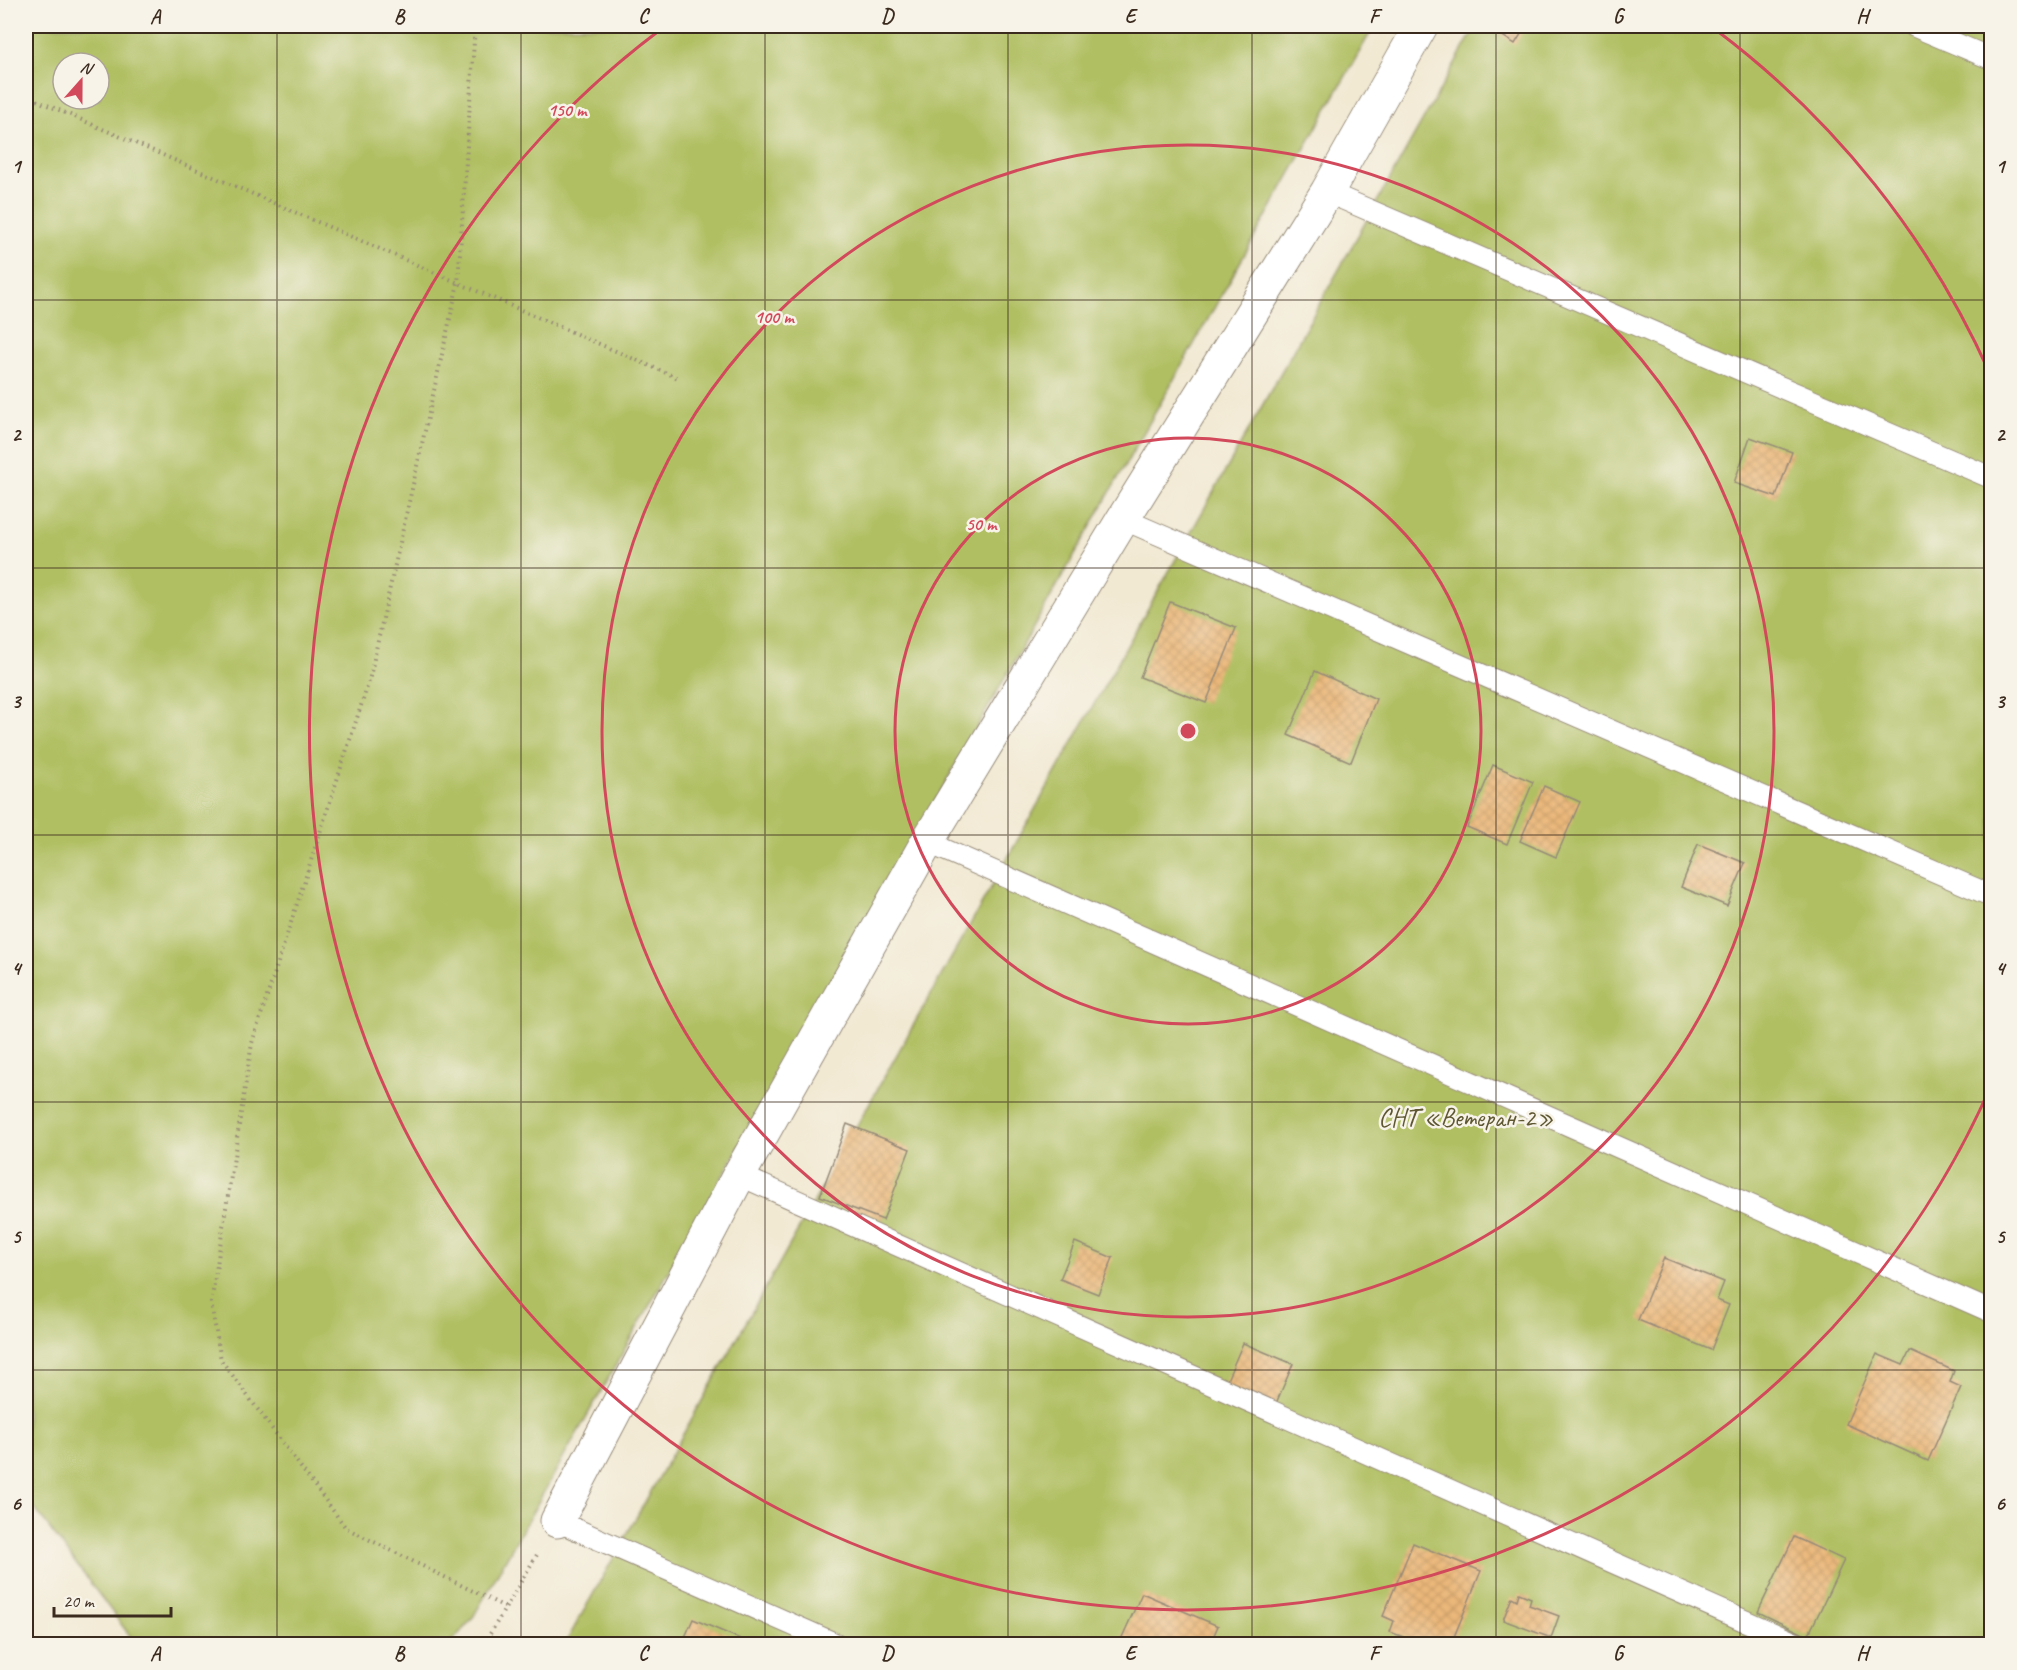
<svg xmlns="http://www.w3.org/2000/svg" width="2017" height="1670" font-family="Caveat,sans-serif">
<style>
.green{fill:#b0bf62;stroke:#767440;stroke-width:1.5;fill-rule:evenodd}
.building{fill:url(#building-cross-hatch)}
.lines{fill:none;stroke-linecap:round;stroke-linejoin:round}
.lane-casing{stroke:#968a78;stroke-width:23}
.street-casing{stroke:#968a78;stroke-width:35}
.path{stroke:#968a78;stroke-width:4;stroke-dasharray:1.5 4.5;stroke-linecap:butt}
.lane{stroke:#fff;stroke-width:21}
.street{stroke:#fff;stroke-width:33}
.grid{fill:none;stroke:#3b2a1e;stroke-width:1.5;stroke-opacity:0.55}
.ring{fill:none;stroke:#d1495b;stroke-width:3}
.labels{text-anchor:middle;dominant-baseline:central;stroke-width:5;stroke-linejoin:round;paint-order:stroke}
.park-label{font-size:26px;fill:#5e5732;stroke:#f7f3e8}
.centre{fill:#d1495b;stroke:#f7f3e8;stroke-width:3}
.ring-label{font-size:18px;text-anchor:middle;font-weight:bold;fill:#d1495b;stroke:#f7f3e8;stroke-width:5;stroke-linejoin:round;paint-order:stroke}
.neatline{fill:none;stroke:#3b2a1e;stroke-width:2}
.grid-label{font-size:20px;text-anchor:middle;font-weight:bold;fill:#3b2a1e}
</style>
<defs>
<pattern id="building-cross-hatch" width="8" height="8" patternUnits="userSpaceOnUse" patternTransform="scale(1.5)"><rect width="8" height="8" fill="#ebb87a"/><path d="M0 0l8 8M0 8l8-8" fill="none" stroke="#ca9e69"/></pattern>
</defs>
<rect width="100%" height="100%" fill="#f7f3e8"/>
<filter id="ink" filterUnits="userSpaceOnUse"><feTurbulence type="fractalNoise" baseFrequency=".0167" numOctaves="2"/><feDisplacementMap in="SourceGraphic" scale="12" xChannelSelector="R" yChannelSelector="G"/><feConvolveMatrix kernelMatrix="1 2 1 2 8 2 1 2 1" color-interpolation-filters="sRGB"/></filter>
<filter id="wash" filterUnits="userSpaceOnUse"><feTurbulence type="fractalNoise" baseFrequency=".008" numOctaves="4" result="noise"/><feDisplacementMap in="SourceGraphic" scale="24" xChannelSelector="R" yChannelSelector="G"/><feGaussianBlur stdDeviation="1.35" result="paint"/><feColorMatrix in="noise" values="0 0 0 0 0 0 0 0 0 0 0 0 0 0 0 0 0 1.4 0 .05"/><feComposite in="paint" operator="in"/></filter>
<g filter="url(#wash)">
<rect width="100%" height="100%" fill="#f2e9d3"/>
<!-- green -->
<g class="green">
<path d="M26,26h1348l-902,1593 -22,25h-314l-110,-147zM63,63h36v36h-36z"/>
<polygon points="1476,26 1991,26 1991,1644 565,1644"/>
</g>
<g id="blocks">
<!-- building -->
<g class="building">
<polygon points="1487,26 1526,26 1515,44"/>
<polygon points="1750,437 1792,452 1776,497 1734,483"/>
<polygon points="1170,602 1236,628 1206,703 1140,677"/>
<polygon points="1315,671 1376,699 1351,762 1288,735"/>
<polygon points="1493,765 1533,782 1507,844 1467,827"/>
<polygon points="1544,786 1580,802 1556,857 1520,841"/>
<polygon points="1698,844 1745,863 1727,906 1681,887"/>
<polygon points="847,1124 910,1149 883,1220 820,1196"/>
<polygon points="1075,1242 1113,1258 1098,1294 1060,1279"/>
<polygon points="1664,1258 1724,1282 1717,1300 1729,1305 1711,1350 1638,1320"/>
<polygon points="1243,1343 1293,1364 1274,1408 1224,1387"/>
<polygon points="1910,1351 1954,1371 1950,1382 1961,1387 1928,1461 1846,1424 1877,1354 1903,1365"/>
<polygon points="1794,1537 1844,1560 1808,1636 1758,1612"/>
<polygon points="1413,1543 1481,1571 1451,1644 1435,1640 1433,1644 1422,1644 1390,1632 1394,1621 1383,1616"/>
<polygon points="1142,1593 1218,1626 1210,1644 1119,1644"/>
<polygon points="1519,1593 1531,1598 1529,1605 1559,1616 1551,1638 1503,1620 1512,1597 1517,1600"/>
<polygon points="693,1619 752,1644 682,1644"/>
</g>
</g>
</g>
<g filter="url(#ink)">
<use href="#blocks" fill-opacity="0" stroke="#968a78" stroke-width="1.5"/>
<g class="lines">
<!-- lane casing -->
<g class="lane-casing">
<g id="lane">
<polyline points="1914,26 1992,59"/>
<polyline points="1327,192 1992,478"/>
<polyline points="1123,519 1992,896"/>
<polyline points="927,842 1992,1312"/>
<polyline points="739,1175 1797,1644"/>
<polyline points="557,1521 836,1644"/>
</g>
</g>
<!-- street casing -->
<g class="street-casing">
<polyline id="street" points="557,1521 739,1175 927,842 1123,519 1327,192 1421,26"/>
</g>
<!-- path -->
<g class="path">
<polyline points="475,26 458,283 369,681 252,1043 211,1303 221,1360 346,1528 507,1608"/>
<polyline points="31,98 678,378"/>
<polyline points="484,1644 538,1553"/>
</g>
<!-- lane -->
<use href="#lane" class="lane"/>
<!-- street -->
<use href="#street" class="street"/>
</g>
</g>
<!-- grid -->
<path class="grid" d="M277,26v1618M521,26v1618M765,26v1618M1008,26v1618M1252,26v1618M1496,26v1618M1740,26v1618M26,300h1966M26,568h1966M26,835h1966M26,1102h1966M26,1370h1966"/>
<!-- distance rings -->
<g class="ring">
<circle cx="1188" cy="731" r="293"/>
<circle cx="1188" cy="731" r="586"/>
<path d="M1990 1088A878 878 0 1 1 660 30M1716 30A878 878 0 0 1 1990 374"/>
</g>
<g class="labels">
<!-- park labels -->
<g class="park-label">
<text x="1466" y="1117">СНТ «Ветеран-2»</text>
</g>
</g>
<circle cx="1188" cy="731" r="9" class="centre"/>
<g class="ring-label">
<text x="567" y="116">150 m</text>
<text x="774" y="323">100 m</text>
<text x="981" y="530">50 m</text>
</g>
<!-- margin -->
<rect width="2017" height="1670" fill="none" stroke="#f7f3e8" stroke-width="66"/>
<!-- north arrow -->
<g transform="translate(81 81) rotate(21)"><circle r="28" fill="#f7f3e8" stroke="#aca397" stroke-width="1.5"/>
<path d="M0-4.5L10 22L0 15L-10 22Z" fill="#d1495b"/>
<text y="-9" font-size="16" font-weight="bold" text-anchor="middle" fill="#3b2a1e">N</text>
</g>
<!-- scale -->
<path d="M54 1607v9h117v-9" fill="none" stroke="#3b2a1e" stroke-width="3"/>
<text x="63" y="1607" font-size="18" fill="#3b2a1e" stroke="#f7f3e8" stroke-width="4.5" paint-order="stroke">20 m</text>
<rect x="33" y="33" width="1951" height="1604" class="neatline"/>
<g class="grid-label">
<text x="155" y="23">A</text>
<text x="399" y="23">B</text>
<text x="643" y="23">C</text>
<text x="887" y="23">D</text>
<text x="1130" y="23">E</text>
<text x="1374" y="23">F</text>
<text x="1618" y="23">G</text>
<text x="1862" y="23">H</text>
<text x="16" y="173">1</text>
<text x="2000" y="173">1</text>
<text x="16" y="441">2</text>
<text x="2000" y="441">2</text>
<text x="16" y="708">3</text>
<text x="2000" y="708">3</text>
<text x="16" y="975">4</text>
<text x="2000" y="975">4</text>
<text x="16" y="1243">5</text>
<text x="2000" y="1243">5</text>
<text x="16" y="1510">6</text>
<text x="2000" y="1510">6</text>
<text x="155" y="1660">A</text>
<text x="399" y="1660">B</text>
<text x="643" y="1660">C</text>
<text x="887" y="1660">D</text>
<text x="1130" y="1660">E</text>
<text x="1374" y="1660">F</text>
<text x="1618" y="1660">G</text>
<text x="1862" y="1660">H</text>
</g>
</svg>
